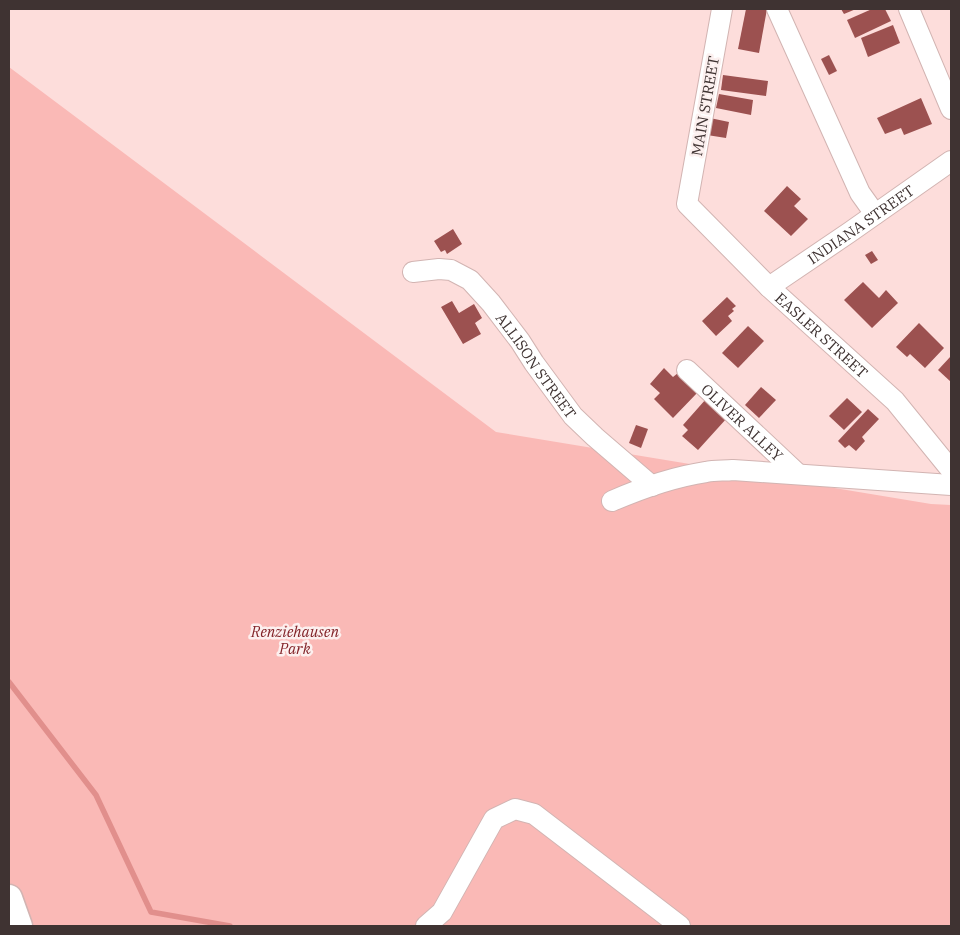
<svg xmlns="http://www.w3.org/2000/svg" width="960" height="935" font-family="'IBM Plex Serif',serif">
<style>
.green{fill:#fab9b6}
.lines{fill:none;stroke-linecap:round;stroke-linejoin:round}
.stream{stroke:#e18f8c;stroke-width:5.5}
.building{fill:#9c5150}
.minor-casing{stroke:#d2b4b2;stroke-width:22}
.major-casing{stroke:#d2b4b2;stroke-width:29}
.minor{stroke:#fff;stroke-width:20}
.major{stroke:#fff;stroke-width:26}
.labels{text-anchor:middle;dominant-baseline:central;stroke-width:5;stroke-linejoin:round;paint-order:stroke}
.street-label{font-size:15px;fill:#3f3332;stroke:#fcf0ef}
.park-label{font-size:15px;font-style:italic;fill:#822328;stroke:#fcf0ef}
</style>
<rect width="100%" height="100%" fill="#fddddb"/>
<!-- green -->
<polygon class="green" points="9,67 496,432 931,504 951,505 951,926 9,926"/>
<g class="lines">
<!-- stream -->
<polyline class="stream" points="9,682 96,795 151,912 230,926"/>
</g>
<!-- building -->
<g class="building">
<polygon points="746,9 767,9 759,53 738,49"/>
<polygon points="841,9 856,9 844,14"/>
<polygon points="872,9 885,9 891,21 855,38 847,20"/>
<polygon points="893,25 900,43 868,57 861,38"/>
<polygon points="829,55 837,71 829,75 821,59"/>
<polygon points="723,75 768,81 766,96 721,90"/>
<polygon points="719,94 753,100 751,115 716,108"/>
<polygon points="921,98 932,124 904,135 901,128 885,134 877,118"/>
<polygon points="710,118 729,122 726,138 707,135"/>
<polygon points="787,186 801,199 794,206 808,219 791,236 764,211"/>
<polygon points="453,229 462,244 447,254 445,250 441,252 434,241"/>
<polygon points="872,251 878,260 871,264 865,255"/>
<polygon points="863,282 879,298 886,290 898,303 872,328 844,300"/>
<polygon points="727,297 736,306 732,309 734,311 728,316 732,321 716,336 702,321"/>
<polygon points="452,301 459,313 474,304 482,318 475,323 481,334 463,344 441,307"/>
<polygon points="919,323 944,348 925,368 910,354 907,357 896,347"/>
<polygon points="748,326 764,341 738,368 722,353"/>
<polygon points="951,356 951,382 938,370"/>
<polygon points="664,368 673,377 678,373 698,392 673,418 654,399 660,393 650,384"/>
<polygon points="761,387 776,400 759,418 745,405"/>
<polygon points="847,398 862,412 844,430 829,416"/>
<polygon points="706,399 727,418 698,450 682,436 688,430 683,425"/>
<polygon points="868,409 879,419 862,437 865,441 856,451 849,445 845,448 838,441"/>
<polygon points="636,425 648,429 641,448 629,443"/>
</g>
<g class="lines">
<!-- minor casing -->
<g class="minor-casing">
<g id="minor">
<path id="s1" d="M722,9l-35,195 82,83 126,114 56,69"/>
<polyline points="777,9 860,193 875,214"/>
<polyline points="909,9 951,109"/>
<path id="s2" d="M413,272l26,-3 12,1 19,10 21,23 29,38 14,22 39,53 22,21 57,49"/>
<path id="s3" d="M769,287l81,-55 101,-71"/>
<path id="s4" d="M687,370l111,104"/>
<path d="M612,501c30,-13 61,-24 94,-29 9,-2 18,-1 27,-2l218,15"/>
<polyline points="426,926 442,912 494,819 515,809 534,814 680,926"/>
</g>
</g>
<!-- major casing -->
<g class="major-casing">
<polyline id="major" points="9,898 19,926"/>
</g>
<!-- minor -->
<use href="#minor" class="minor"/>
<!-- major -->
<use href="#major" class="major"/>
</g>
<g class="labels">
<!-- street labels -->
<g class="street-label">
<text transform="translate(705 106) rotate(-80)">MAIN STREET</text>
<text stroke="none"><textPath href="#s3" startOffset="111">INDIANA STREET</textPath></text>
<text stroke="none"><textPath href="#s1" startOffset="386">EASLER STREET</textPath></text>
<text stroke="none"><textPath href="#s2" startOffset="168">ALLISON STREET</textPath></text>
<text stroke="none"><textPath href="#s4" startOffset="76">OLIVER ALLEY</textPath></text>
</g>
<!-- park labels -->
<g class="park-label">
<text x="295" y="631">Renziehausen<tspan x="295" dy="17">Park</tspan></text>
</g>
</g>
<!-- border -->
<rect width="960" height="935" fill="none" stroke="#3f3332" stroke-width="20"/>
</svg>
